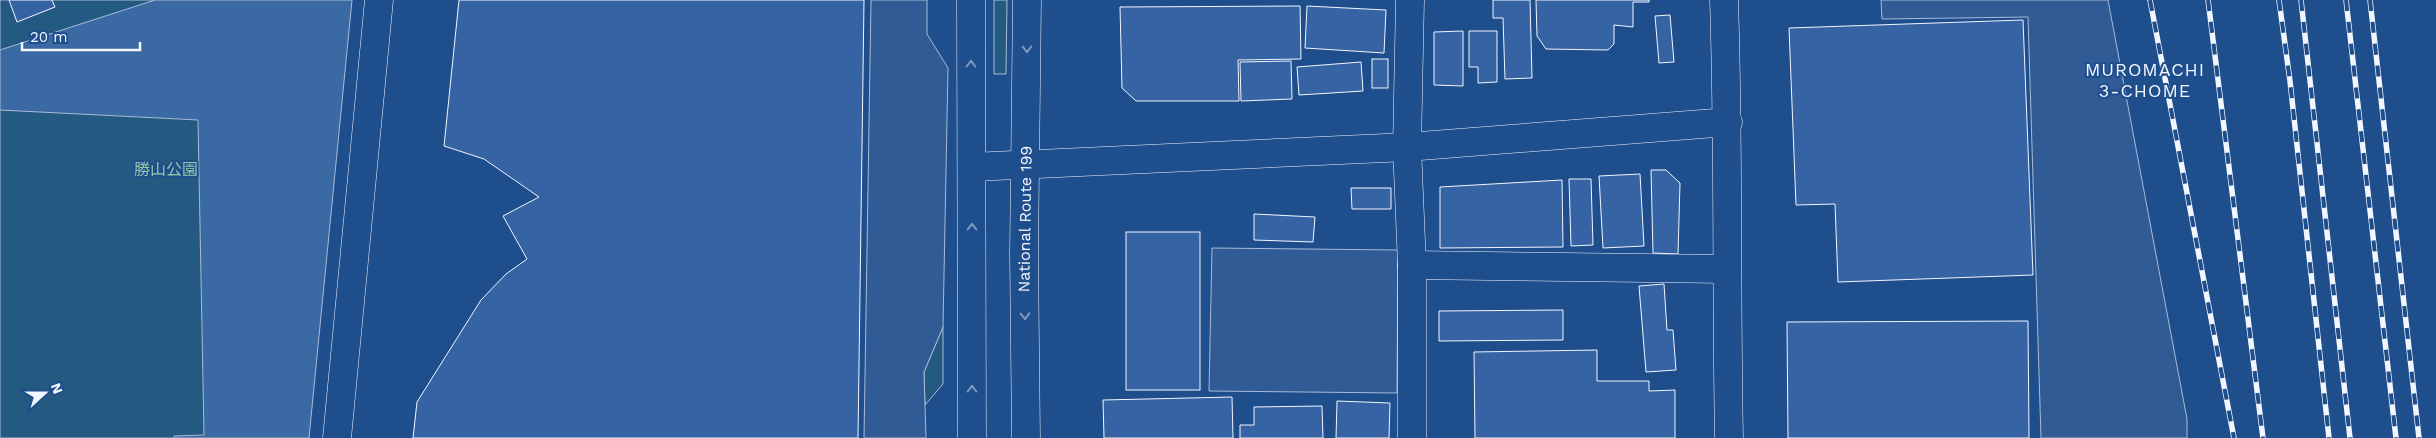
<svg xmlns="http://www.w3.org/2000/svg" width="2436" height="438" font-family="'Work Sans','Noto Sans JP',sans-serif">
<style>
.green{fill:#245a82;stroke:#a8bbd7}
.parking{fill:#305b95;stroke:#a8bbd7}
.water{fill:#3b69a3;stroke:#a8bbd7}
.building{fill:#3563a3;stroke:#f2f6ff}
.lines{fill:none;stroke-linecap:round;stroke-linejoin:round}
.street-casing{stroke:#f2f6ff;stroke-width:29}
.secondary-casing{stroke:#f2f6ff;stroke-width:29}
.highway-casing{stroke:#f2f6ff;stroke-width:29}
.street{stroke:#1f4e8c;stroke-width:28}
.secondary{stroke:#1f4e8c;stroke-width:28}
.highway{stroke:#1f4e8c;stroke-width:28}
.rail-casing{stroke:#f2f6ff;stroke-width:5.5}
.rail{stroke:#1f4e8c;stroke-width:4;stroke-dasharray:11;stroke-linecap:butt}
.oneway{stroke:#7e9ac0}
.labels{text-anchor:middle;dominant-baseline:central;stroke-width:4;stroke-linejoin:round;paint-order:stroke}
.park-label{font-size:16px;fill:#97c8a6;stroke:#1f4e8c}
.street-label{font-size:16px;fill:#f2f6ff;stroke:#1f4e8c}
.neighbourhood-label{font-size:18px;letter-spacing:1px;fill:#f2f6ff;stroke:#1f4e8c}
</style>
<rect width="100%" height="100%" fill="#1f4e8c"/>
<!-- green -->
<g class="green">
<polygon points="0,0 350,0 304,438 0,438"/>
<polygon points="994,0 1007,0 1006,74 994,74"/>
<polygon points="943,327 943,384 925,405 924,372"/>
</g>
<!-- parking -->
<g class="parking">
<polygon points="871,0 927,0 927,34 948,68 943,327 924,372 926,438 864,438"/>
<polygon points="1881,0 2108,0 2187,419 2187,438 2041,438 2028,17 1882,19"/>
<polygon points="1212,248 1398,250 1397,393 1209,391"/>
</g>
<!-- water -->
<polygon class="water" points="155,0 352,0 309,438 174,438 174,436 204,435 198,120 0,110 0,50"/>
<!-- building -->
<g class="building">
<polygon points="9,0 52,0 55,7 17,22"/>
<polygon points="459,0 864,0 858,438 413,438 417,402 481,300 506,274 527,259 503,216 539,197 484,159 444,146"/>
<polygon points="1493,0 1530,0 1532,78 1505,79 1503,18 1493,18"/>
<polygon points="1536,0 1649,0 1649,2 1633,2 1633,27 1614,25 1614,44 1608,50 1546,49 1537,36"/>
<polygon points="1300,6 1301,59 1238,60 1239,101 1136,101 1122,88 1120,7"/>
<polygon points="1307,6 1386,10 1384,53 1305,48"/>
<polygon points="1670,15 1674,62 1659,63 1655,16"/>
<polygon points="2023,20 2033,275 1838,282 1835,204 1796,205 1789,28"/>
<polygon points="1463,31 1463,86 1434,85 1434,32"/>
<polygon points="1469,31 1497,31 1497,82 1478,83 1478,67 1469,67"/>
<rect x="1372" y="59" width="16" height="29"/>
<polygon points="1291,61 1292,99 1241,101 1240,62"/>
<polygon points="1361,62 1363,91 1299,95 1297,67"/>
<polygon points="1651,170 1666,170 1680,183 1678,254 1653,253"/>
<polygon points="1640,174 1644,246 1603,248 1599,176"/>
<polygon points="1569,179 1591,179 1593,245 1571,246"/>
<polygon points="1562,180 1563,247 1440,248 1440,187"/>
<polygon points="1351,188 1391,188 1391,209 1352,209"/>
<polygon points="1254,214 1315,217 1313,242 1254,240"/>
<rect x="1126" y="232" width="74" height="158"/>
<polygon points="1664,284 1667,330 1673,330 1676,370 1646,372 1639,286"/>
<polygon points="1563,310 1563,340 1439,341 1439,311"/>
<polygon points="2028,321 2029,438 1788,438 1787,322"/>
<polygon points="1597,350 1597,381 1649,381 1649,391 1675,390 1675,438 1475,438 1474,352"/>
<polygon points="1232,397 1233,438 1104,438 1103,400"/>
<polygon points="1337,401 1390,403 1389,438 1336,438"/>
<polygon points="1322,406 1323,438 1240,438 1240,425 1254,425 1254,407"/>
</g>
<g class="lines">
<!-- street casing -->
<g class="street-casing">
<g id="street">
<polyline points="1410,0 1407,147 1412,265 1412,438"/>
<polyline points="972,167 1407,147 1728,122"/>
<polyline points="1412,265 1726,269"/>
<polyline points="337,438 379,0"/>
</g>
</g>
<!-- secondary casing -->
<g class="secondary-casing">
<path id="secondary" d="M1724,0c5,146 2,292 5,438"/>
</g>
<!-- highway casing -->
<g class="highway-casing">
<g id="highway">
<polyline points="971,0 972,438"/>
<polyline points="1026,438 1024,254 1027,0"/>
</g>
</g>
<!-- street -->
<use href="#street" class="street"/>
<!-- secondary -->
<use href="#secondary" class="secondary"/>
<!-- highway -->
<use href="#highway" class="highway"/>
<!-- rail casing -->
<g class="rail-casing">
<g id="rail">
<polyline points="2150,0 2234,438"/>
<polyline points="2208,0 2263,438"/>
<polyline points="2279,0 2290,81 2329,438"/>
<polyline points="2301,0 2350,438"/>
<polyline points="2346,0 2396,438"/>
<polyline points="2370,0 2419,438"/>
</g>
</g>
<!-- rail -->
<use href="#rail" class="rail"/>
</g>
<!-- one-way arrows -->
<defs><path id="oneway-chevron" d="M-2-3.5L2.5 0L-2 3.5" fill="none" stroke-width="1.6" stroke-linecap="round" stroke-linejoin="round" transform="scale(1.25)"/></defs>
<g class="oneway">
<use href="#oneway-chevron" transform="translate(1027 49) rotate(90)"/>
<use href="#oneway-chevron" transform="translate(971 64) rotate(-90)"/>
<use href="#oneway-chevron" transform="translate(972 227) rotate(-90)"/>
<use href="#oneway-chevron" transform="translate(1025 316) rotate(89)"/>
<use href="#oneway-chevron" transform="translate(972 389) rotate(-90)"/>
</g>
<g class="labels">
<!-- park labels -->
<g class="park-label">
<text x="166" y="169">勝山公園</text>
</g>
<!-- street labels -->
<g class="street-label">
<text transform="translate(1025 219) rotate(-89)">National Route 199</text>
</g>
<!-- neighbourhood labels -->
<g class="neighbourhood-label">
<text x="2145" y="69">MUROMACHI<tspan x="2145" dy="21">3-CHOME</tspan></text>
</g>
</g>
<!-- north arrow -->
<g transform="translate(45 393) rotate(69)" stroke="#1f4e8c" stroke-width="4" paint-order="stroke">
<path d="M0-4L9 19L0 12L-9 19Z" fill="#f2f6ff"/>
<text y="-8" font-size="14" font-weight="bold" text-anchor="middle" fill="#f2f6ff">N</text>
</g>
<!-- scale -->
<path d="M22 42v8h118v-8" fill="none" stroke="#f2f6ff" stroke-width="2.5"/>
<text x="30" y="42" font-size="15" fill="#f2f6ff" stroke="#1f4e8c" stroke-width="4" paint-order="stroke">20 m</text>
</svg>
